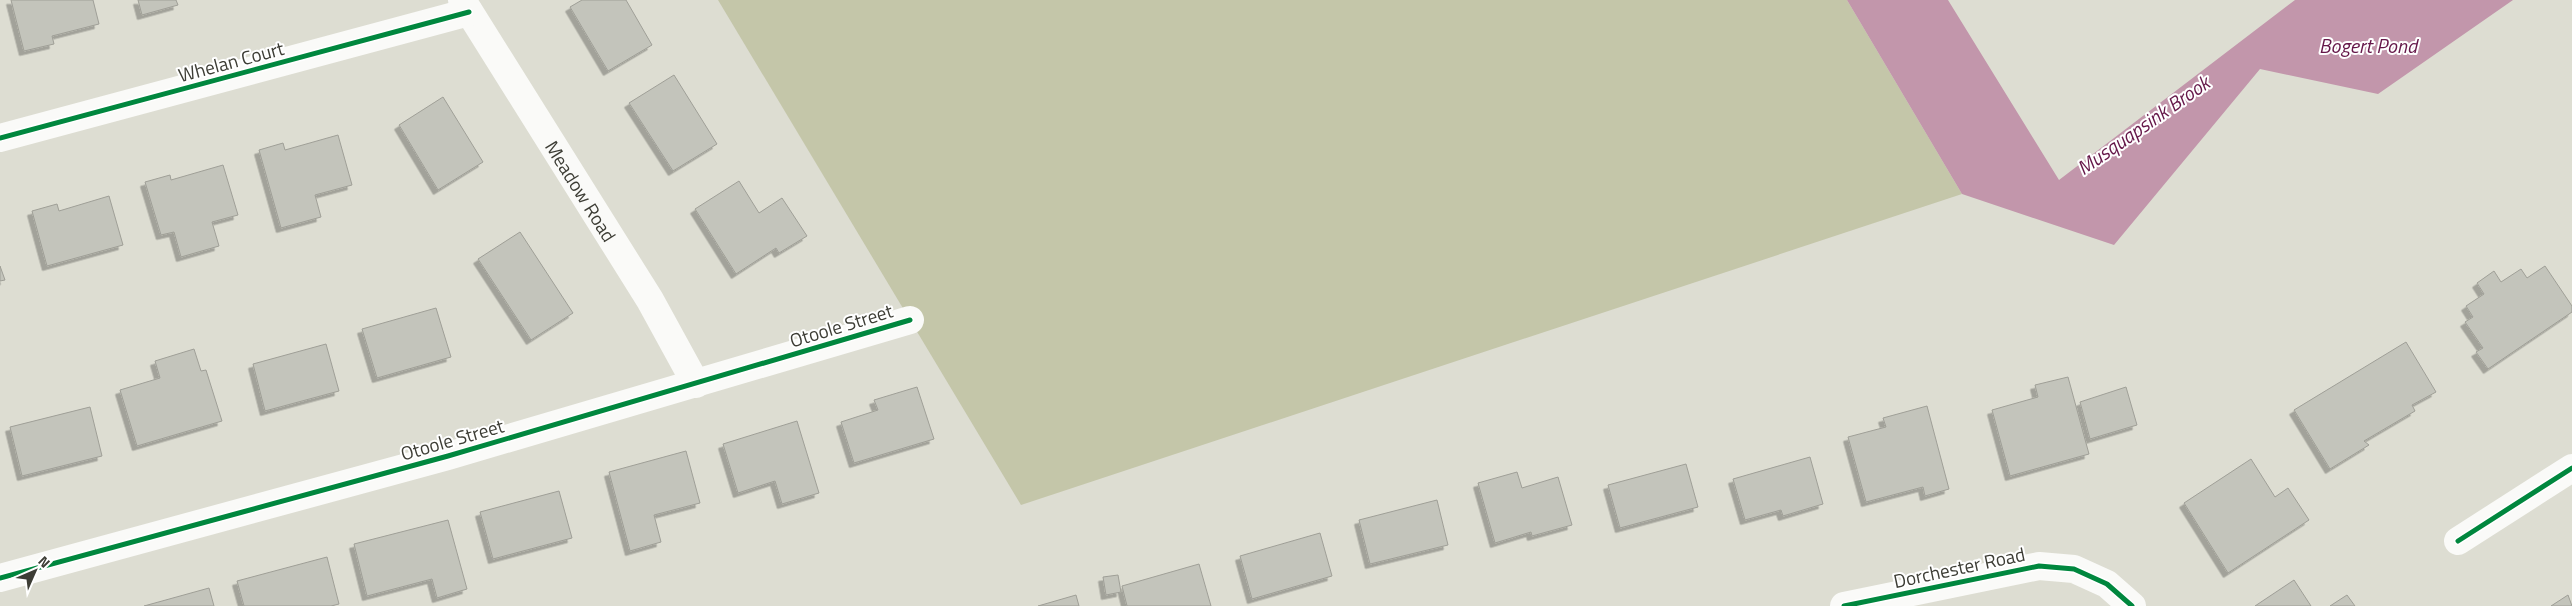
<svg xmlns="http://www.w3.org/2000/svg" width="2572" height="606" font-family="'Titillium Web',sans-serif">
<style>
.green{fill:#c4c6a9}
.water{fill:#c296ab}
.building{fill:#c3c4bb;stroke:#9f9f97;filter:url(#shadow)}
.lines{fill:none;stroke-linecap:round;stroke-linejoin:round}
.minor{stroke:#fafaf8;stroke-width:28}
.cycleway-casing{stroke:#fff;stroke-width:8}
.cycleway{stroke:#00873e;stroke-width:5}
.labels{text-anchor:middle;dominant-baseline:central;stroke-width:4;stroke-linejoin:round;paint-order:stroke}
.street-label{font-size:19px;fill:#3d3d35;stroke:#fff}
.water-label{font-size:20px;font-style:italic;fill:#651749;stroke:#fff}
</style>
<defs>
<filter id="shadow"><feDropShadow dx="-4.5" dy="4.5" stdDeviation="0" flood-color="#0004"/></filter>
</defs>
<rect width="100%" height="100%" fill="#ddddd2"/>
<!-- green -->
<polygon class="green" points="718,0 1847,0 1962,194 1021,505"/>
<!-- water -->
<polygon class="water" points="1847,0 1948,0 2059,180 2295,0 2513,0 2378,94 2260,69 2114,245 1962,194"/>
<!-- building -->
<g class="building">
<polygon points="11,0 93,0 99,24 52,36 54,44 24,51"/>
<polygon points="138,0 176,0 178,5 142,15"/>
<polygon points="582,0 626,0 652,45 608,71 570,7"/>
<polygon points="674,75 717,144 673,171 629,103"/>
<polygon points="443,97 483,162 438,190 399,125"/>
<polygon points="338,135 352,185 315,195 321,217 281,228 259,150 283,143 285,150"/>
<polygon points="223,165 238,215 212,222 219,246 181,257 174,232 161,235 145,182 170,175 171,180"/>
<polygon points="739,181 759,213 782,198 807,236 779,253 776,248 736,274 695,209"/>
<polygon points="109,196 123,245 47,266 32,211 57,204 59,211"/>
<polygon points="520,232 573,313 531,340 478,259"/>
<polygon points="0,266 5,280 0,281"/>
<polygon points="2545,266 2572,306 2572,312 2488,369 2476,352 2483,348 2465,322 2473,317 2466,306 2484,294 2477,283 2494,271 2501,282 2521,269 2527,278"/>
<polygon points="436,308 451,357 377,378 362,329"/>
<polygon points="2406,342 2436,392 2412,405 2415,411 2364,441 2369,445 2330,469 2294,410"/>
<polygon points="326,344 339,391 265,411 253,364"/>
<polygon points="194,349 201,371 206,370 222,421 137,446 120,390 160,378 155,361"/>
<polygon points="2068,377 2089,454 2010,476 1992,410 2038,397 2035,385"/>
<polygon points="917,387 934,439 854,463 841,422 878,410 874,400"/>
<polygon points="2126,387 2137,425 2090,439 2080,402"/>
<polygon points="1927,406 1949,489 1925,496 1923,487 1866,502 1848,437 1886,427 1883,418"/>
<polygon points="90,407 102,456 22,476 10,427"/>
<polygon points="797,421 819,493 782,504 775,481 738,493 723,444"/>
<polygon points="686,451 700,503 654,515 661,542 630,551 609,472"/>
<polygon points="1810,457 1823,504 1783,516 1781,510 1745,520 1733,479"/>
<polygon points="2251,459 2275,497 2288,488 2309,520 2228,573 2184,503"/>
<polygon points="1686,464 1698,507 1620,528 1608,485"/>
<polygon points="1517,472 1522,488 1558,477 1572,525 1532,536 1531,532 1495,543 1478,483"/>
<polygon points="559,491 572,538 493,559 480,512"/>
<polygon points="1437,500 1448,545 1370,564 1359,520"/>
<polygon points="448,520 467,589 437,598 432,579 367,596 354,544"/>
<polygon points="1320,533 1332,576 1252,599 1240,556"/>
<polygon points="327,557 339,604 331,606 244,606 237,581"/>
<polygon points="1199,564 1211,606 1127,606 1122,586"/>
<polygon points="1118,575 1121,592 1106,595 1103,577"/>
<polygon points="2294,580 2311,606 2255,606"/>
<polygon points="209,588 214,606 144,606"/>
<polygon points="1076,595 1079,606 1038,606"/>
<polygon points="2347,595 2355,606 2330,606"/>
<polygon points="2568,595 2572,606 2551,606"/>
</g>
<g class="lines">
<!-- minor -->
<g class="minor">
<path id="s1" d="M462,0l188,300 46,84"/>
<polyline points="0,138 469,12"/>
<polyline points="2458,541 2572,468"/>
<polyline points="0,578 448,456 910,320"/>
<polyline points="1844,606 2039,566 2074,569 2107,584 2132,606"/>
</g>
<!-- cycleway casing -->
<g class="cycleway-casing">
<g id="cycleway">
<polyline points="0,138 469,12"/>
<polyline points="2458,541 2572,468"/>
<polyline points="0,578 448,456 910,320"/>
<polyline points="1844,606 2039,566 2074,569 2107,584 2132,606"/>
</g>
</g>
<!-- cycleway -->
<use href="#cycleway" class="cycleway"/>
</g>
<g class="labels">
<!-- street labels -->
<g class="street-label">
<text transform="translate(231 61) rotate(-15)">Whelan Court</text>
<text stroke="none"><textPath href="#s1" startOffset="225">Meadow Road</textPath></text>
<text transform="translate(841 325) rotate(-17)">Otoole Street</text>
<text transform="translate(452 439) rotate(-16)">Otoole Street</text>
<text transform="translate(1959 567) rotate(-12)">Dorchester Road</text>
</g>
<!-- water labels -->
<g class="water-label">
<text x="2368" y="45">Bogert Pond</text>
<text transform="translate(2143 125) rotate(-35)">Musquapsink Brook</text>
</g>
</g>
<!-- north arrow -->
<g transform="translate(35 571) rotate(45)" stroke="#ffffff" stroke-width="4" paint-order="stroke">
<path d="M0-4L9 19L0 12L-9 19Z" fill="#3d3d35"/>
<text y="-8" font-size="14" font-weight="bold" text-anchor="middle" fill="#3d3d35">N</text>
</g>
</svg>
